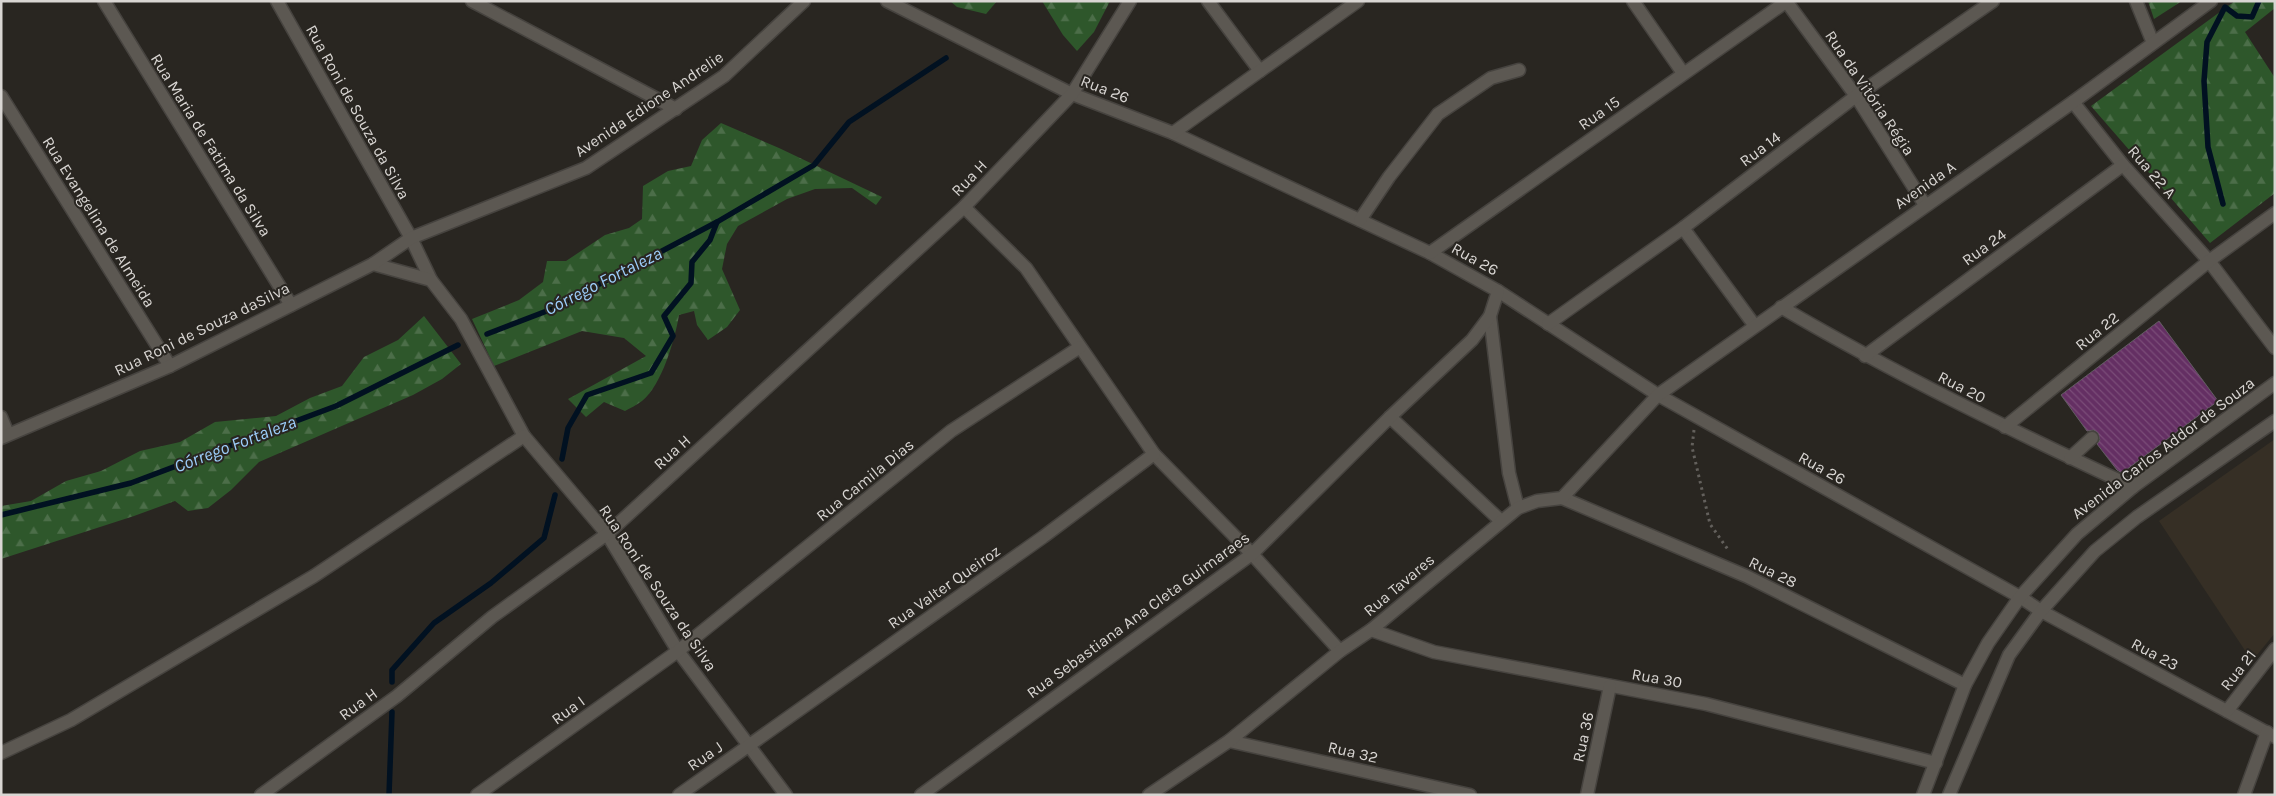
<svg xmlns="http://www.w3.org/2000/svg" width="2276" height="796" font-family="Karla,sans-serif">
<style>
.built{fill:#362f25}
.forest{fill:url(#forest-firs)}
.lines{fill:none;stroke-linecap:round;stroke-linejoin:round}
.stream{stroke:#011121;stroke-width:5.5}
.building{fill:url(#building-back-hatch);stroke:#625d62}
.minor-casing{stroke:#46433f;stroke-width:15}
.path{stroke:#63605c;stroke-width:3;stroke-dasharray:2.5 4;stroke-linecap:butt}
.minor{stroke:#5c5852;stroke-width:12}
.labels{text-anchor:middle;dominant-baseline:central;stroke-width:4;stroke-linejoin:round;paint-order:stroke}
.street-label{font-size:16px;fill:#d9d6d3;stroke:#292621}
.water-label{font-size:18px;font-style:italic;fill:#9dcefb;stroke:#292621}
</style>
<defs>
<pattern id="forest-firs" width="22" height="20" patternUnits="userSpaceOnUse" patternTransform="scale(1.25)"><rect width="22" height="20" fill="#2e572b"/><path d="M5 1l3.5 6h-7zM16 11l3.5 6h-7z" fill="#4c6e49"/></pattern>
<pattern id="building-back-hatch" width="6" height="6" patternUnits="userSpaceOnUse" patternTransform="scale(1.25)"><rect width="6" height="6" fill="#642f63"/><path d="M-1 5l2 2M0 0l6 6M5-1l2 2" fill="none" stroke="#7a4c78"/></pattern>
</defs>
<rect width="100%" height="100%" fill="#292621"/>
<!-- built -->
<polygon class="built" points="2275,439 2275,633 2252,661 2159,521"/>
<!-- forest -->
<g class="forest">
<polygon points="950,1 997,1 986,14 957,7"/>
<polygon points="1042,1 1110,1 1094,32 1077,51 1063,35"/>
<polygon points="2148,1 2182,1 2154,19"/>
<polygon points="2235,1 2275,1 2275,8 2245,32 2275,78 2275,193 2210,243 2091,106"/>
<path d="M721,123l58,25 103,49 -6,8 -24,-17 -37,1 -28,10 -49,27 -11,18 -5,25 18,41 -13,17 -19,13 -11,-15 -3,-14 -15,4c-4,24 -17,70 -37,86 -5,4 -12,7 -17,10l-21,-9 -18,15 -18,-18 78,-43 -22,-18 -42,-7 -88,35 -22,-47 47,-19 24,-18 4,-21h19l39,-26 24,-7 13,-9 1,-33 25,-15 23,-5 11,-26z"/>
<polygon points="424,316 461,364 442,379 413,395 259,462 231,490 208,508 188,511 175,501 134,516 1,559 1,506 31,501 66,481 101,471 140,451 180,442 215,422 276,416 310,398 342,386 364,357 398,340"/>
</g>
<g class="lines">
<!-- stream -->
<g class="stream">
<polyline points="2223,204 2208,147 2204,81 2207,42 2225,7 2237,16 2252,17 2259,1"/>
<polyline points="487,334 552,309 717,222 814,165 849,122 946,58"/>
<polyline points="562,459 568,428 587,395 651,373 673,336 664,316 691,283 692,262 710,240 717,222"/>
<polyline points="1,515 131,483 336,406 458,345"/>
<polyline points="392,682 392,670 434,623 491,583 544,538 555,495"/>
<polyline points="389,795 392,712"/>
</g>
</g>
<!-- building -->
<polygon class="building" points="2159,321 2218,401 2122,473 2117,470 2097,444 2100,440 2098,433 2094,430 2087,431 2061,395"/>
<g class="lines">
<!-- minor casing -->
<g class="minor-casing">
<g id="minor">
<polyline points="104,1 291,305"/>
<polyline points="277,1 411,238 431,280"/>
<polyline points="472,1 676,109"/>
<polyline points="887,1 1072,94 1173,133 1430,253 1498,291 1658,395 2020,597 2041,611 2275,737"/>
<polyline points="1208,1 1260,71"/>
<polyline points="1633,1 1683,73"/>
<polyline points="1786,1 1856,96 1925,205"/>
<polyline points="2136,1 2153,43"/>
<polyline points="1,96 170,366"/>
<polyline points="2073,102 2123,165 2209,261 2275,348"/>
<polyline points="1173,133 1358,1"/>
<polyline points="964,207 1026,268 1154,454 1252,554 1340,651"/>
<polyline points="1360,220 1389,177 1438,114 1491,78 1519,70"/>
<polyline points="1683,228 1755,326"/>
<polyline points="1430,253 1787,1"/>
<polyline points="373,264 431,280 461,319 524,436 607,534 678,651 786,795"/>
<path d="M1781,307c114,67 232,124 352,180"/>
<polyline points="1490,316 1509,473 1518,508"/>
<polyline points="1548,324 1683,228 1856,96 1993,1"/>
<polyline points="1865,356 2123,165"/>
<polyline points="1,417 8,434"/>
<polyline points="1390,417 1501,521"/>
<polyline points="2005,427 2209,261 2275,213"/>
<polyline points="1,438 170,366 373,264 411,238 586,168 724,76 804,1"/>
<polyline points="2070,458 2092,438"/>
<polyline points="1562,498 1746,576 1965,685"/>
<polyline points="1371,630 1434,652 1706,704 1936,763"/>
<polyline points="2227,711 2275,649"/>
<polyline points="1229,741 1470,795"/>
<polyline points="1,753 71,720 314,576 524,436"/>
<polyline points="261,795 397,696 492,617 607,534 964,207 1072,94 1130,1"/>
<polyline points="477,795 678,651 951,431 1080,347"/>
<polyline points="679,795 1043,537 1154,454"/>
<polyline points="921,795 1252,554 1390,417 1472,340 1490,316 1498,291"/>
<polyline points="1149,795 1229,741 1340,651 1371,630 1518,508 1537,501 1562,498 1658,395 2073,102 2211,1"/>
<polyline points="1587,795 1610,686"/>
<polyline points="1923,795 1965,685 1988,643 2020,597 2077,534 2133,487 2275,383"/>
<polyline points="1949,795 2009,655 2041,611 2095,551 2137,517 2275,421"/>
<polyline points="2244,795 2267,732"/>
</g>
</g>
<!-- path -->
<polyline class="path" points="1694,430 1692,447 1710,524 1729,551"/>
<!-- minor -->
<use href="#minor" class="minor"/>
</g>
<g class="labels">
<!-- street labels -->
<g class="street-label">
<text transform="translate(1105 89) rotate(21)">Rua 26</text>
<text transform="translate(1870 93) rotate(56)">Rua da Vitória Régia</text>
<text transform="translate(649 104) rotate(-34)">Avenida Edione Andrelie</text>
<text transform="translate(358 112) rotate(61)">Rua Roni de Souza da Silva</text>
<text transform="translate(1599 113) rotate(-35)">Rua 15</text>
<text transform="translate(211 145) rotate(58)">Rua Maria de Fatima da Silva</text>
<text transform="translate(1760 149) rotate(-37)">Rua 14</text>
<text transform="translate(2152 172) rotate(49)">Rua 22 A</text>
<text transform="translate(969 178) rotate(-46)">Rua H</text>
<text transform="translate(1925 185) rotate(-35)">Avenida A</text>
<text transform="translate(99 222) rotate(58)">Rua Evangelina de Almeida</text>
<text transform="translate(1984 247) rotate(-36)">Rua 24</text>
<text transform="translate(1475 259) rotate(29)">Rua 26</text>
<text transform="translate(202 329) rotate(-26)">Rua Roni de Souza daSilva</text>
<text transform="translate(2097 331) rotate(-39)">Rua 22</text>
<text transform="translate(1962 387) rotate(27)">Rua 20</text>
<text transform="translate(2163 448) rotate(-37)">Avenida Carlos Addor de Souza</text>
<text transform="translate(672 452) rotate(-42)">Rua H</text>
<text transform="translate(1822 468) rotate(29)">Rua 26</text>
<text transform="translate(865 480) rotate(-39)">Rua Camila Dias</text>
<text transform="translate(1773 572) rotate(26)">Rua 28</text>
<text transform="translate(1399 585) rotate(-40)">Rua Tavares</text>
<text transform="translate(944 587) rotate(-35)">Rua Valter Queiroz</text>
<text transform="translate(658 588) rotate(56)">Rua Roni de Souza da Silva</text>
<text transform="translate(1138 615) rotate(-36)">Rua Sebastiana Ana Cleta Guimaraes</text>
<text transform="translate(2155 654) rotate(28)">Rua 23</text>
<text transform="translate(2238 670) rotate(-52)">Rua 21</text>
<text transform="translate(1657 678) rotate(10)">Rua 30</text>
<text transform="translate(358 704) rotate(-36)">Rua H</text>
<text transform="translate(568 710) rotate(-36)">Rua I</text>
<text transform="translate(1583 737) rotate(-78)">Rua 36</text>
<text transform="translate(1353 752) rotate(13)">Rua 32</text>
<text transform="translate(705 756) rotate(-35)">Rua J</text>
</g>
<!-- water labels -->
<g class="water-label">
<text transform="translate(603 281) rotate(-27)">Córrego Fortaleza</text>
<text transform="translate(235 444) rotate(-21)">Córrego Fortaleza</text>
</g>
</g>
<!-- border -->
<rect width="2276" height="796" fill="none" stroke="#d9d6d3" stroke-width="5"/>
</svg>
